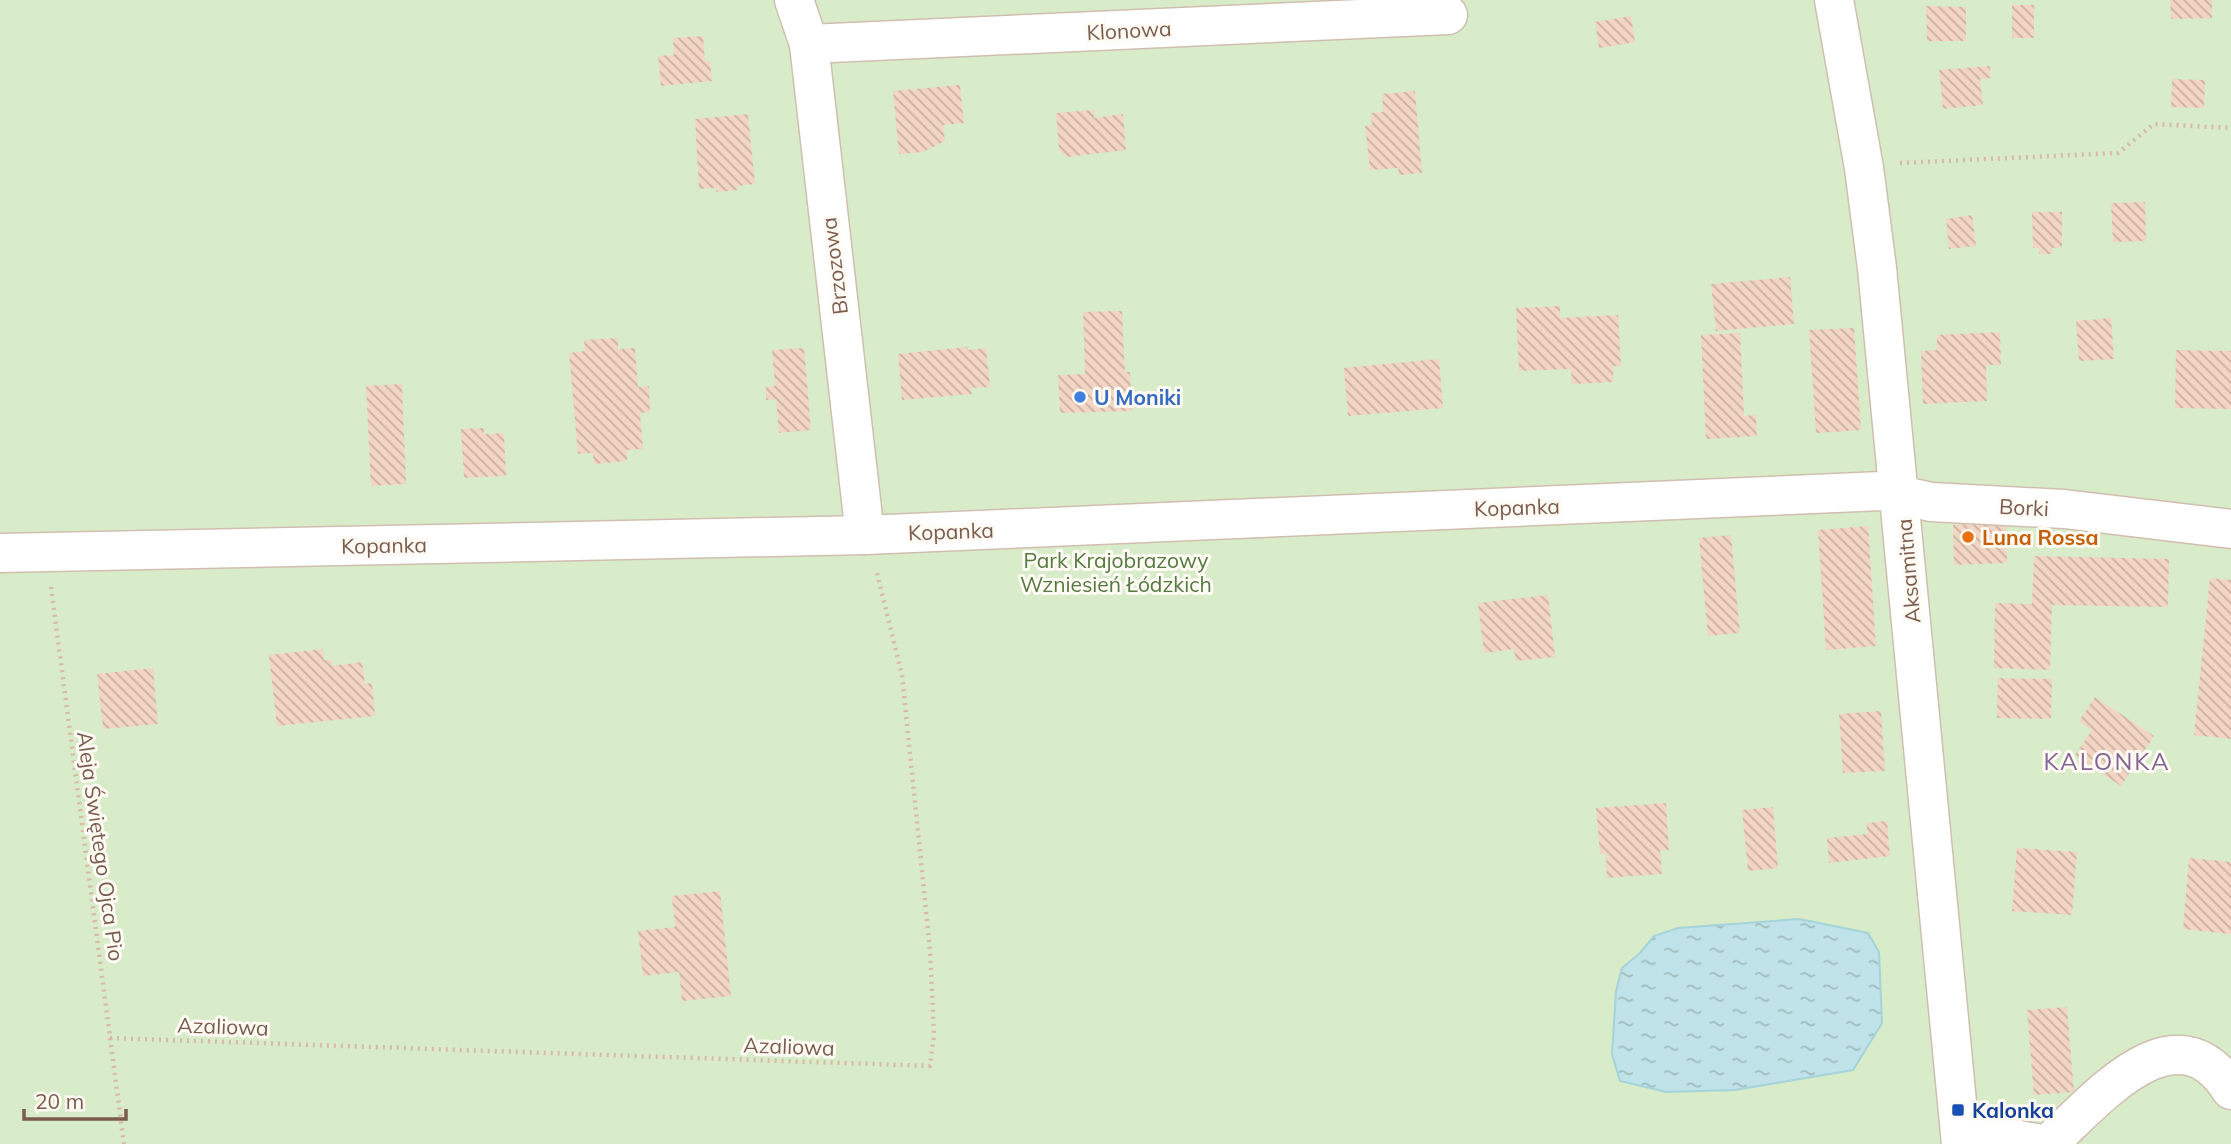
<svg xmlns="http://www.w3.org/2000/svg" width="2231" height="1144" font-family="Mulish,sans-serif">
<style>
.park{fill:#d8ecc9}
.water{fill:url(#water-ripples);stroke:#a5d3da;stroke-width:2}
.building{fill:url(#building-back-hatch)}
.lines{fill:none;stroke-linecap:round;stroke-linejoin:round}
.minor-casing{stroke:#d1beb0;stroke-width:41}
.path{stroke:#d9b8a5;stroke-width:4.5;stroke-dasharray:2 5;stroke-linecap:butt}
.minor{stroke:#fff;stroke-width:38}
.shop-dot{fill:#3f7fe0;stroke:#fffaf3;stroke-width:2.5}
.food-dot{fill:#e8710a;stroke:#fffaf3;stroke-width:2.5}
.transit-dot{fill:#1a4fb4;stroke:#fffaf3;stroke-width:2.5}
.labels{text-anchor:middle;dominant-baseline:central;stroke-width:6;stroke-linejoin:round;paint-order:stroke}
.street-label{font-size:21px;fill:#7a5c4d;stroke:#fffaf3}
.shop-label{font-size:21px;font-weight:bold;fill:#366cbe;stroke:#fffaf3;text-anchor:start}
.food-label{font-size:21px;font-weight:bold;fill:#c56008;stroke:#fffaf3;text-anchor:start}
.park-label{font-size:21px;fill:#537a41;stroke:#fffaf3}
.transit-label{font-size:21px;font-weight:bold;fill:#164399;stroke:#fffaf3;text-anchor:start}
.quarter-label{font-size:24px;letter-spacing:2px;fill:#846695;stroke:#fffaf3}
</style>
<defs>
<pattern id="water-ripples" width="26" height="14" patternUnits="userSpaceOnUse" patternTransform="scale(1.75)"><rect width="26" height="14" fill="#bfe3e8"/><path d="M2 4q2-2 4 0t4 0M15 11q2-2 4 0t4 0" fill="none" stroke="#a0bbbe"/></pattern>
<pattern id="building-back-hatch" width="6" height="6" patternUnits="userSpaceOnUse" patternTransform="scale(1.75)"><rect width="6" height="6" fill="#f3d5c3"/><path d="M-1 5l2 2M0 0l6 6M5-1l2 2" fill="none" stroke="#cab0a1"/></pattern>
</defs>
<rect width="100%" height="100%" fill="#fdf6ec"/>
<!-- park -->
<rect class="park" x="0" y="0" width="2231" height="1144"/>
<!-- water -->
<polygon class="water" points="1799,919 1868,933 1879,952 1882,1023 1853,1070 1735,1090 1666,1092 1620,1081 1612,1054 1616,991 1622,968 1640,953 1654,936 1678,928"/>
<!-- building -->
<g class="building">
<polygon points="2170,0 2212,0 2212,18 2171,19"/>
<rect x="2012" y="5" width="22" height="33"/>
<polygon points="1926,6 1966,7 1966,41 1927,41"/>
<polygon points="1631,16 1635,42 1599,48 1595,22"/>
<polygon points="703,36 705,61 710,61 712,81 661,86 658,56 674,55 673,38"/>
<polygon points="1990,66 1991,78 1980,79 1983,105 1943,109 1939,70"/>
<polygon points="2172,79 2205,80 2204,108 2171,107"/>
<polygon points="960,85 964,123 943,125 945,141 923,152 899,154 893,91"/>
<polygon points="1415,91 1422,173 1399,175 1398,168 1370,170 1365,126 1372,125 1371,113 1383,112 1382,94"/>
<polygon points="1094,110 1094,118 1123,114 1126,150 1067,157 1059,150 1056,113"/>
<polygon points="748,114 755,184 737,186 738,190 716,192 717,188 699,189 695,119"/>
<polygon points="2145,202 2146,241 2113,242 2111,203"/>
<polygon points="2032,212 2062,212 2062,247 2052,248 2052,254 2039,254 2039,248 2033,248"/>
<polygon points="1972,215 1976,246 1949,249 1946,219"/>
<polygon points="1790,277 1794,324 1716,331 1711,284"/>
<polygon points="1560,306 1560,318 1618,315 1621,366 1613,366 1613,382 1572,384 1571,369 1519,371 1516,308"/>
<polygon points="1122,311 1125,372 1130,372 1132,411 1060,413 1058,375 1085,374 1083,312"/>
<polygon points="2111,318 2114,359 2079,361 2076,321"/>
<polygon points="1854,328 1861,430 1816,433 1809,330"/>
<polygon points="2000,332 2001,365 1986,365 1987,401 1923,404 1921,351 1937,350 1937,335"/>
<polygon points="1740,333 1744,416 1756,415 1757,436 1706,439 1701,335"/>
<polygon points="618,338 618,349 635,348 638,387 649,386 650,412 640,413 643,449 627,450 627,461 594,464 593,453 578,454 569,353 585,351 584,340"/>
<polygon points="967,347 968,350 986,348 990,387 971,388 972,394 902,400 898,354"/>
<polygon points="804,348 811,430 779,433 776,399 766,400 766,387 775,386 772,350"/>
<polygon points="2176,350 2231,351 2231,409 2175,408"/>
<polygon points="1439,359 1443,408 1348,416 1344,368"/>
<polygon points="402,384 406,484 371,486 366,386"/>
<polygon points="484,428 484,434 504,433 506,476 464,478 461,429"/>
<polygon points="2006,523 2007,563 1954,565 1953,525"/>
<polygon points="1868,526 1876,646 1826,650 1818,530"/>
<polygon points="1731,535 1740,633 1708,636 1699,538"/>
<polygon points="2034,556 2169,559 2168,607 2052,605 2050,670 1994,668 1995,603 2032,604"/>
<polygon points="2210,578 2231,580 2231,739 2194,735"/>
<polygon points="1548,595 1555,657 1516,661 1514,649 1484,653 1478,603"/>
<polygon points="323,649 324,660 332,660 332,666 362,662 365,684 372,683 375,716 277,726 269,655"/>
<polygon points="153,668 158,724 103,729 97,674"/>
<polygon points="1998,678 2052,679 2051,719 1997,718"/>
<polygon points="2095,697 2154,736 2121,786 2075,755 2092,730 2079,721"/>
<polygon points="1881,711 1885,771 1843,773 1839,714"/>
<polygon points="1666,803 1669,850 1660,850 1662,874 1607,878 1606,854 1600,854 1596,808"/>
<polygon points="1773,807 1778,868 1748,871 1742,810"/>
<polygon points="1887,821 1890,856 1829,863 1827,838 1868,834 1866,823"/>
<polygon points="2017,848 2077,852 2072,915 2012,911"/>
<polygon points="2189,858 2231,862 2231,934 2183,929"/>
<polygon points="720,891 731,996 682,1001 679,972 643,976 638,931 675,927 672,896"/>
<polygon points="2067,1007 2074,1092 2034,1095 2027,1010"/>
</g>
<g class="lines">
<!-- minor casing -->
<g class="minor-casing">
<g id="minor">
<polyline points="794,0 809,44 865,535"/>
<polyline points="1834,0 1864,168 1877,268 1961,1144"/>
<polyline points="809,44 1448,15"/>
<polyline points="0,553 865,535 1882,491 1931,502 2064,509 2231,529"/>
<polyline points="1960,1129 2041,1144"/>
<path d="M2048,1144c47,-42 127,-142 183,-54"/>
</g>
</g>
<!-- path -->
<g class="path">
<polyline points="1900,163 2118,153 2154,124 2231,128"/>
<polyline points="51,587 124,1144"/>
<polyline points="110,1038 930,1066 934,1035 930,950 902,675 876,569"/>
</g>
<!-- minor -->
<use href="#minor" class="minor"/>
</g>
<!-- markers -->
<circle class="shop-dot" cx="1080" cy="397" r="7"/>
<circle class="food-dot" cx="1968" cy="537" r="7"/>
<rect class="transit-dot" x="1951" y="1103" width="14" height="14" rx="3.5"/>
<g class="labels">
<!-- street labels -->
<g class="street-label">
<text transform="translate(1129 30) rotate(-3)">Klonowa</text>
<text transform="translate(834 266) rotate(-97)">Brzozowa</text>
<text transform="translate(1517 507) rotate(-2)">Kopanka</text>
<text transform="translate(2024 507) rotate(3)">Borki</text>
<text transform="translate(951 531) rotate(-2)">Kopanka</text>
<text transform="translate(384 545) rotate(-1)">Kopanka</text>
<text transform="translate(1908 571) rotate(-95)">Aksamitna</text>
<text transform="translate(101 846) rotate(82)">Aleja Świętego Ojca Pio</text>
<text transform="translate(223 1026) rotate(2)">Azaliowa</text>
<text transform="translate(789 1046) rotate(2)">Azaliowa</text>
</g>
<!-- shop labels -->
<g class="shop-label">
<text x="1094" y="397">U Moniki</text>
</g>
<!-- food labels -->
<g class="food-label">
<text x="1982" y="537">Luna Rossa</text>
</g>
<!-- park labels -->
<g class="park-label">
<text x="1116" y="560">Park Krajobrazowy<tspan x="1116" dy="24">Wzniesień Łódzkich</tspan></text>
</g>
<!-- transit labels -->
<g class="transit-label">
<text x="1972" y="1110">Kalonka</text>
</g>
<!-- quarter labels -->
<g class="quarter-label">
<text x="2107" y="761">KALONKA</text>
</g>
</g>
<!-- scale -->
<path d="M24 1109v10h102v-10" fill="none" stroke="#7a5c4d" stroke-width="3.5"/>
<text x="35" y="1109" font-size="21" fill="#7a5c4d" stroke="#fffaf3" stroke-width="5" paint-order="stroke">20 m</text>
</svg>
